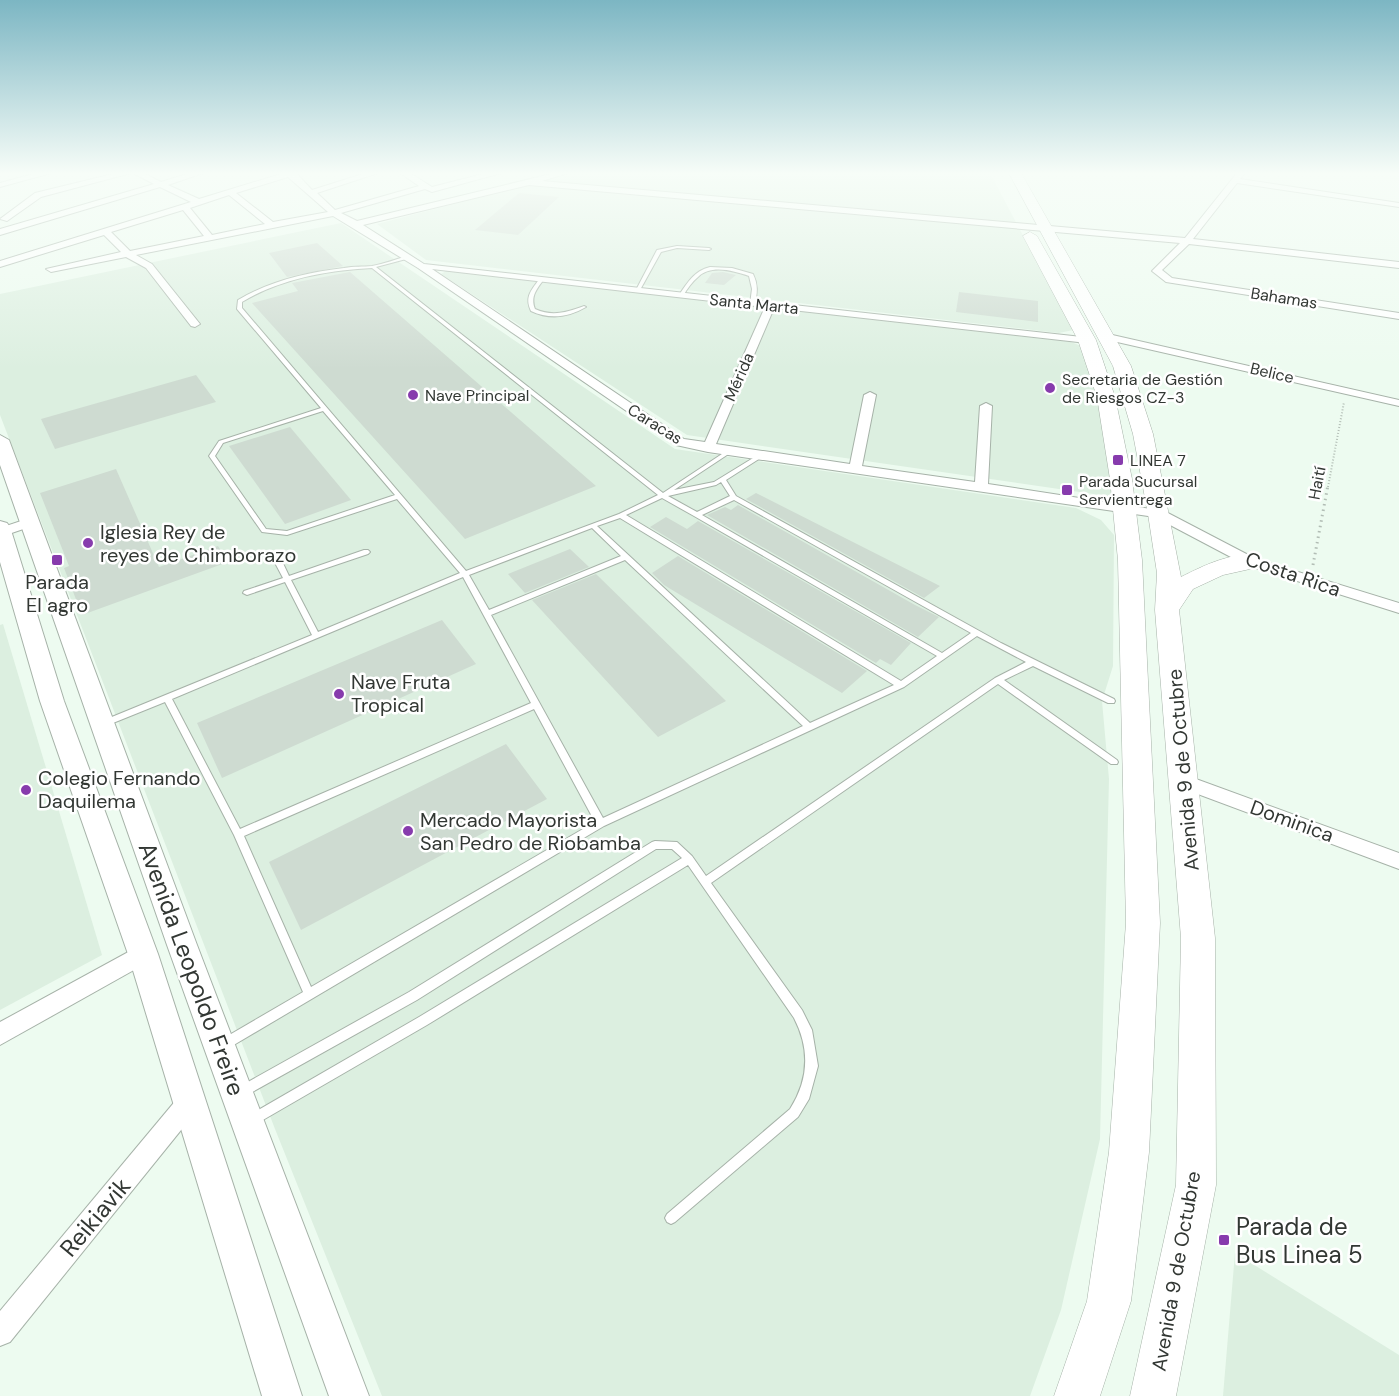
<svg xmlns="http://www.w3.org/2000/svg" width="1399" height="1396" font-family="'DM Sans',sans-serif">
<style>
.built{fill:#dcefe0}
.building{fill:#cedbd1}
.lines{fill:none;stroke-linecap:round;stroke-linejoin:round}
.lane-casing{stroke:#a6b2a8;stroke-width:2}
.street-casing{stroke:#a6b2a8;stroke-width:2}
.secondary-casing{stroke:#a6b2a8;stroke-width:2}
.primary-casing{stroke:#a6b2a8;stroke-width:1}
.path-far1{stroke:#b2bdb5;stroke-width:2;stroke-dasharray:1 2;stroke-linecap:butt}
.path{stroke:#b2bdb5;stroke-width:3;stroke-dasharray:1.5 4;stroke-linecap:butt}
.lane{fill:#fff;fill-rule:evenodd}
.street{fill:#fff;fill-rule:evenodd}
.secondary{fill:#fff;fill-rule:evenodd}
.primary{fill:#fff;fill-rule:evenodd}
.poi-dot{fill:#873bad;stroke:#fff;stroke-width:2}
.labels{text-anchor:middle;dominant-baseline:central;stroke-width:5;stroke-linejoin:round;paint-order:stroke}
.far-street-label{font-size:16px;fill:#323733;stroke:#fff}
.far-poi-label{font-size:16px;fill:#323733;stroke:#fff;text-anchor:start}
.poi-label{font-size:20px;fill:#323733;stroke:#fff;text-anchor:start}
.street-label{font-size:20px;fill:#323733;stroke:#fff}
.near-street-label{font-size:24px;fill:#323733;stroke:#fff}
.near-poi-label{font-size:24px;fill:#323733;stroke:#fff;text-anchor:start}
</style>
<rect width="100%" height="100%" fill="#edfbf0"/>
<!-- built -->
<g class="built">
<polygon points="573,173 990,173 1073,330 1059,333 426,260 377,224"/>
<polygon points="341,223 675,449 1076,508 1101,520 1114,535 1113,666 1102,701 1109,779 1100,1139 1061,1310 1030,1396 382,1396 275,1129 0,415 0,294"/>
<polygon points="446,271 1071,342 1081,346 1091,377 1108,437 1117,492 1107,496 687,435 441,274"/>
<polygon points="3,624 102,955 0,1010 0,625"/>
<polygon points="1235,1253 1399,1355 1399,1396 1223,1396"/>
</g>
<!-- building -->
<g class="building">
<polygon points="519,193 559,197 518,235 475,230"/>
<polygon points="317,243 343,266 287,277 269,253"/>
<polygon points="350,272 596,486 465,539 252,303 298,291 292,283"/>
<polygon points="723,272 736,275 724,285 705,283 712,273"/>
<polygon points="959,292 1038,301 1038,322 956,312"/>
<polygon points="196,375 216,402 55,449 41,419"/>
<polygon points="290,427 351,500 285,524 229,446"/>
<polygon points="116,469 159,567 218,546 228,562 82,615 64,568 69,566 40,493"/>
<polygon points="756,493 940,586 924,598 746,499"/>
<polygon points="738,505 915,605 939,617 918,637 707,515 725,507 731,510"/>
<polygon points="666,517 687,529 698,521 911,643 891,665 880,659 876,663 650,527"/>
<polygon points="570,549 589,567 525,593 508,574"/>
<polygon points="678,556 867,671 842,693 664,585 652,573"/>
<polygon points="596,574 726,701 658,737 532,600"/>
<polygon points="442,620 476,664 222,778 197,723"/>
<polygon points="506,744 547,799 301,930 269,862"/>
</g>
<g class="lines">
<!-- lane casing -->
<g class="lane-casing">
<g id="lane">
<polygon points="677,246 709,248 711,249 709,250 677,248 661,252 640,290 636,291 636,290 657,250"/>
<path d="M408,256l2,1v1l-34,9 287,226 65,-43 2,-1 3,2 -59,39 40,-8 44,-27h4v2l-36,23 10,16 265,147 113,56 1,2 -1,2h-6l-75,-37 -29,14 113,80 1,2 -1,2h-6l-113,-80 -287,199 91,127 10,20 6,36 -9,33 -11,18 -123,105 -4,2 -4,-2 -2,-4 2,-4 123,-105c19,-30 20,-60 4,-91l-106,-153 -261,160 -171,99 -4,2 -4,-2 -2,-4 2,-4 171,-99 263,-159 -10,-9h-16l-239,151 -170,95 -4,2 -4,-2 -2,-4 2,-4 170,-95 243,-150 3,-1 22,1 15,14 14,20 289,-198 31,-16 -49,-26 -73,51 -300,139 -377,223 -4,2 -4,-2 -2,-4 2,-4 84,-49 -69,-157 -69,-133 -57,23h-6l-1,-2 1,-2 210,-86 -27,-53 -38,13 -4,-2 1,-2 39,-13 -9,-17 1,-2h6l8,17 75,-26h4l2,2 -2,2 -77,26 27,52 142,-59 -63,-74 -110,36 -25,-3 -53,-76 10,-15 102,-33 -84,-99 1,-9c32,-19 70,-28 106,-32 10,-2 19,-1 28,-2 12,-2 24,-7 36,-10zM372,268l286,227 -39,19 -153,57 -224,-263v-6c38,-23 87,-32 130,-34zM323,411l72,84 -108,36 -21,-2 -51,-73 8,-13zM721,482l9,14 -33,16 -29,-16 48,-11zM662,498l32,18 243,140 -36,25 -275,-166zM734,500l237,133 -29,20 -240,-138zM620,518l274,167 -84,38 -213,-197zM592,528l29,28 -132,54 -20,-35zM625,560l178,166 -200,92 -112,-203zM463,577l68,126 -291,126 -68,-130zM534,709l61,113 -284,165 -67,-151z"/>
<path d="M710,267l22,1 21,6c5,10 5,20 1,31l-4,-1 2,-15 -3,-13c-15,-5 -38,-12 -51,1 -6,5 -11,12 -15,19h-4v-1c9,-13 15,-24 31,-28z"/>
<path d="M540,278l4,1c-7,10 -14,17 -9,30 18,8 32,3 49,-3l2,1c-17,10 -36,13 -55,4 -7,-15 1,-21 9,-33z"/>
</g>
</g>
<!-- street casing -->
<g class="street-casing">
<g id="street">
<polygon points="37,173 51,173 0,187 0,183"/>
<polygon points="117,173 131,173 41,197 7,221 0,219 35,193"/>
<path d="M133,173h10l18,9 29,-9h13l-35,12 31,14 85,-26h12l16,17 54,-17h12l-61,20 18,17 84,-24 -19,-13h10l22,14 55,-14h14l-69,19 -7,-3 -84,24 16,8 198,-48h13l-26,8 643,57 52,-65h8l-5,6 159,24v4l-162,-24 -44,56 206,23v6l-210,-24 -27,26 10,8 227,35v6l-233,-37 -14,-11 28,-28 -651,-58 -166,40 61,39 667,74 1,2 -5,3 -313,-35 -58,136 134,20 14,-69 6,-3 6,3 -14,71 113,16 5,-76 6,-3 6,3 -4,78 176,27 92,48 143,44v10l-153,-48 -91,-48 -447,-65 -32,-7 -258,-177 -85,-52 -197,39 16,9 48,60 -5,3 -4,-1 -45,-58 -20,-11 -75,15 -5,-3 75,-17 -17,-17 -104,32v-6l191,-59 -31,-15 -160,48v-6l154,-45zM288,177l40,35 -55,10 -37,-29zM229,195l36,29 -53,11 -22,-27zM183,210l21,26 -74,15 -19,-19zM432,269l333,38 -60,135 -21,-3z"/>
<polygon points="1108,334 1399,400 1399,406 1104,339 1104,335"/>
<polygon points="30,518 35,519 35,525 0,537 0,528"/>
<polygon points="1185,775 1399,853 1399,869 1179,787 1176,782 1179,777"/>
<polygon points="143,944 150,947 153,954 150,961 0,1045 0,1022"/>
<polygon points="190,1089 198,1093 202,1101 198,1109 10,1342 0,1346 0,1311 182,1093"/>
</g>
</g>
<!-- secondary casing -->
<g class="secondary-casing">
<g id="secondary">
<polygon points="0,435 9,440 197,945 369,1396 329,1396 167,945 0,465"/>
<polygon points="0,521 7,523 10,527 64,701 158,954 302,1396 262,1396 128,954 40,701 0,562"/>
</g>
</g>
<!-- primary casing -->
<g class="primary-casing">
<g id="primary">
<path d="M1009,173h12l110,193 22,68 28,143c22,-11 53,-27 78,-20l4,5 -4,5 -36,8 -30,14 -14,21 36,328 1,247 -40,211h-46l46,-211 5,-247 -26,-328 2,-37 -9,-59 -15,-80 -20,-68z"/>
<polygon points="1030,232 1037,236 1096,340 1115,397 1132,479 1142,560 1160,923 1149,1152 1131,1301 1100,1396 1054,1396 1087,1301 1109,1152 1126,923 1118,560 1110,479 1097,397 1078,340 1023,236"/>
</g>
</g>
<!-- path-far1 -->
<polyline class="path-far1" points="1328,487 1344,402"/>
<!-- path -->
<polyline class="path" points="1313,565 1328,485"/>
<!-- lane -->
<use href="#lane" class="lane"/>
<!-- street -->
<use href="#street" class="street"/>
<!-- secondary -->
<use href="#secondary" class="secondary"/>
<!-- primary -->
<use href="#primary" class="primary"/>
</g>
<!-- sky -->
<linearGradient id="sky" x2="0" y2="1"><stop stop-color="#7cb6c3"/><stop offset="0.47" stop-color="#f7fdf8"/><stop offset="1" stop-color="#f7fdf8" stop-opacity="0"/></linearGradient>
<rect width="1399" height="369" fill="url(#sky)"/>
<!-- markers -->
<g class="poi-dot">
<circle cx="1050" cy="388" r="6"/>
<circle cx="413" cy="395" r="6"/>
<rect x="1112" y="454" width="12" height="12" rx="3"/>
<rect x="1061" y="484" width="12" height="12" rx="3"/>
<circle cx="88" cy="543" r="6"/>
<rect x="51" y="554" width="12" height="12" rx="3"/>
<circle cx="339" cy="694" r="6"/>
<circle cx="26" cy="790" r="6"/>
<circle cx="408" cy="831" r="6"/>
<rect x="1218" y="1234" width="12" height="12" rx="3"/>
</g>
<g class="labels">
<!-- far-street labels -->
<g class="far-street-label">
<text transform="translate(1284 298) rotate(9)">Bahamas</text>
<text transform="translate(754 304) rotate(6)">Santa Marta</text>
<text transform="translate(1272 373) rotate(13)">Belice</text>
<text transform="translate(739 377) rotate(-66)">Mérida</text>
<text transform="translate(655 424) rotate(32)">Caracas</text>
<text transform="translate(1317 483) rotate(-79)">Haití</text>
</g>
<!-- far-poi labels -->
<g class="far-poi-label">
<text x="1062" y="379">Secretaria de Gestión<tspan x="1062" dy="18">de Riesgos CZ-3</tspan></text>
<text x="425" y="395">Nave Principal</text>
<text x="1130" y="460">LINEA 7</text>
<text x="1079" y="481">Parada Sucursal<tspan x="1079" dy="18">Servientrega</tspan></text>
</g>
<!-- poi labels -->
<g class="poi-label">
<text x="100" y="532">Iglesia Rey de<tspan x="100" dy="23">reyes de Chimborazo</tspan></text>
<text x="57" y="582" text-anchor="middle">Parada<tspan x="57" dy="23">El agro</tspan></text>
<text x="351" y="682">Nave Fruta<tspan x="351" dy="23">Tropical</tspan></text>
<text x="38" y="778">Colegio Fernando<tspan x="38" dy="23">Daquilema</tspan></text>
<text x="420" y="820">Mercado Mayorista<tspan x="420" dy="23">San Pedro de Riobamba</tspan></text>
</g>
<!-- street labels -->
<g class="street-label">
<text transform="translate(1293 574) rotate(19)">Costa Rica</text>
<text transform="translate(1183 770) rotate(-95)">Avenida 9 de Octubre</text>
<text transform="translate(1292 821) rotate(20)">Dominica</text>
<text transform="translate(1176 1271) rotate(-80)">Avenida 9 de Octubre</text>
</g>
<!-- near-street labels -->
<g class="near-street-label">
<text transform="translate(192 969) rotate(70)">Avenida Leopoldo Freire</text>
<text transform="translate(95 1217) rotate(-50)">Reikiavik</text>
</g>
<!-- near-poi labels -->
<g class="near-poi-label">
<text x="1236" y="1226">Parada de<tspan x="1236" dy="28">Bus Linea 5</tspan></text>
</g>
</g>
</svg>
